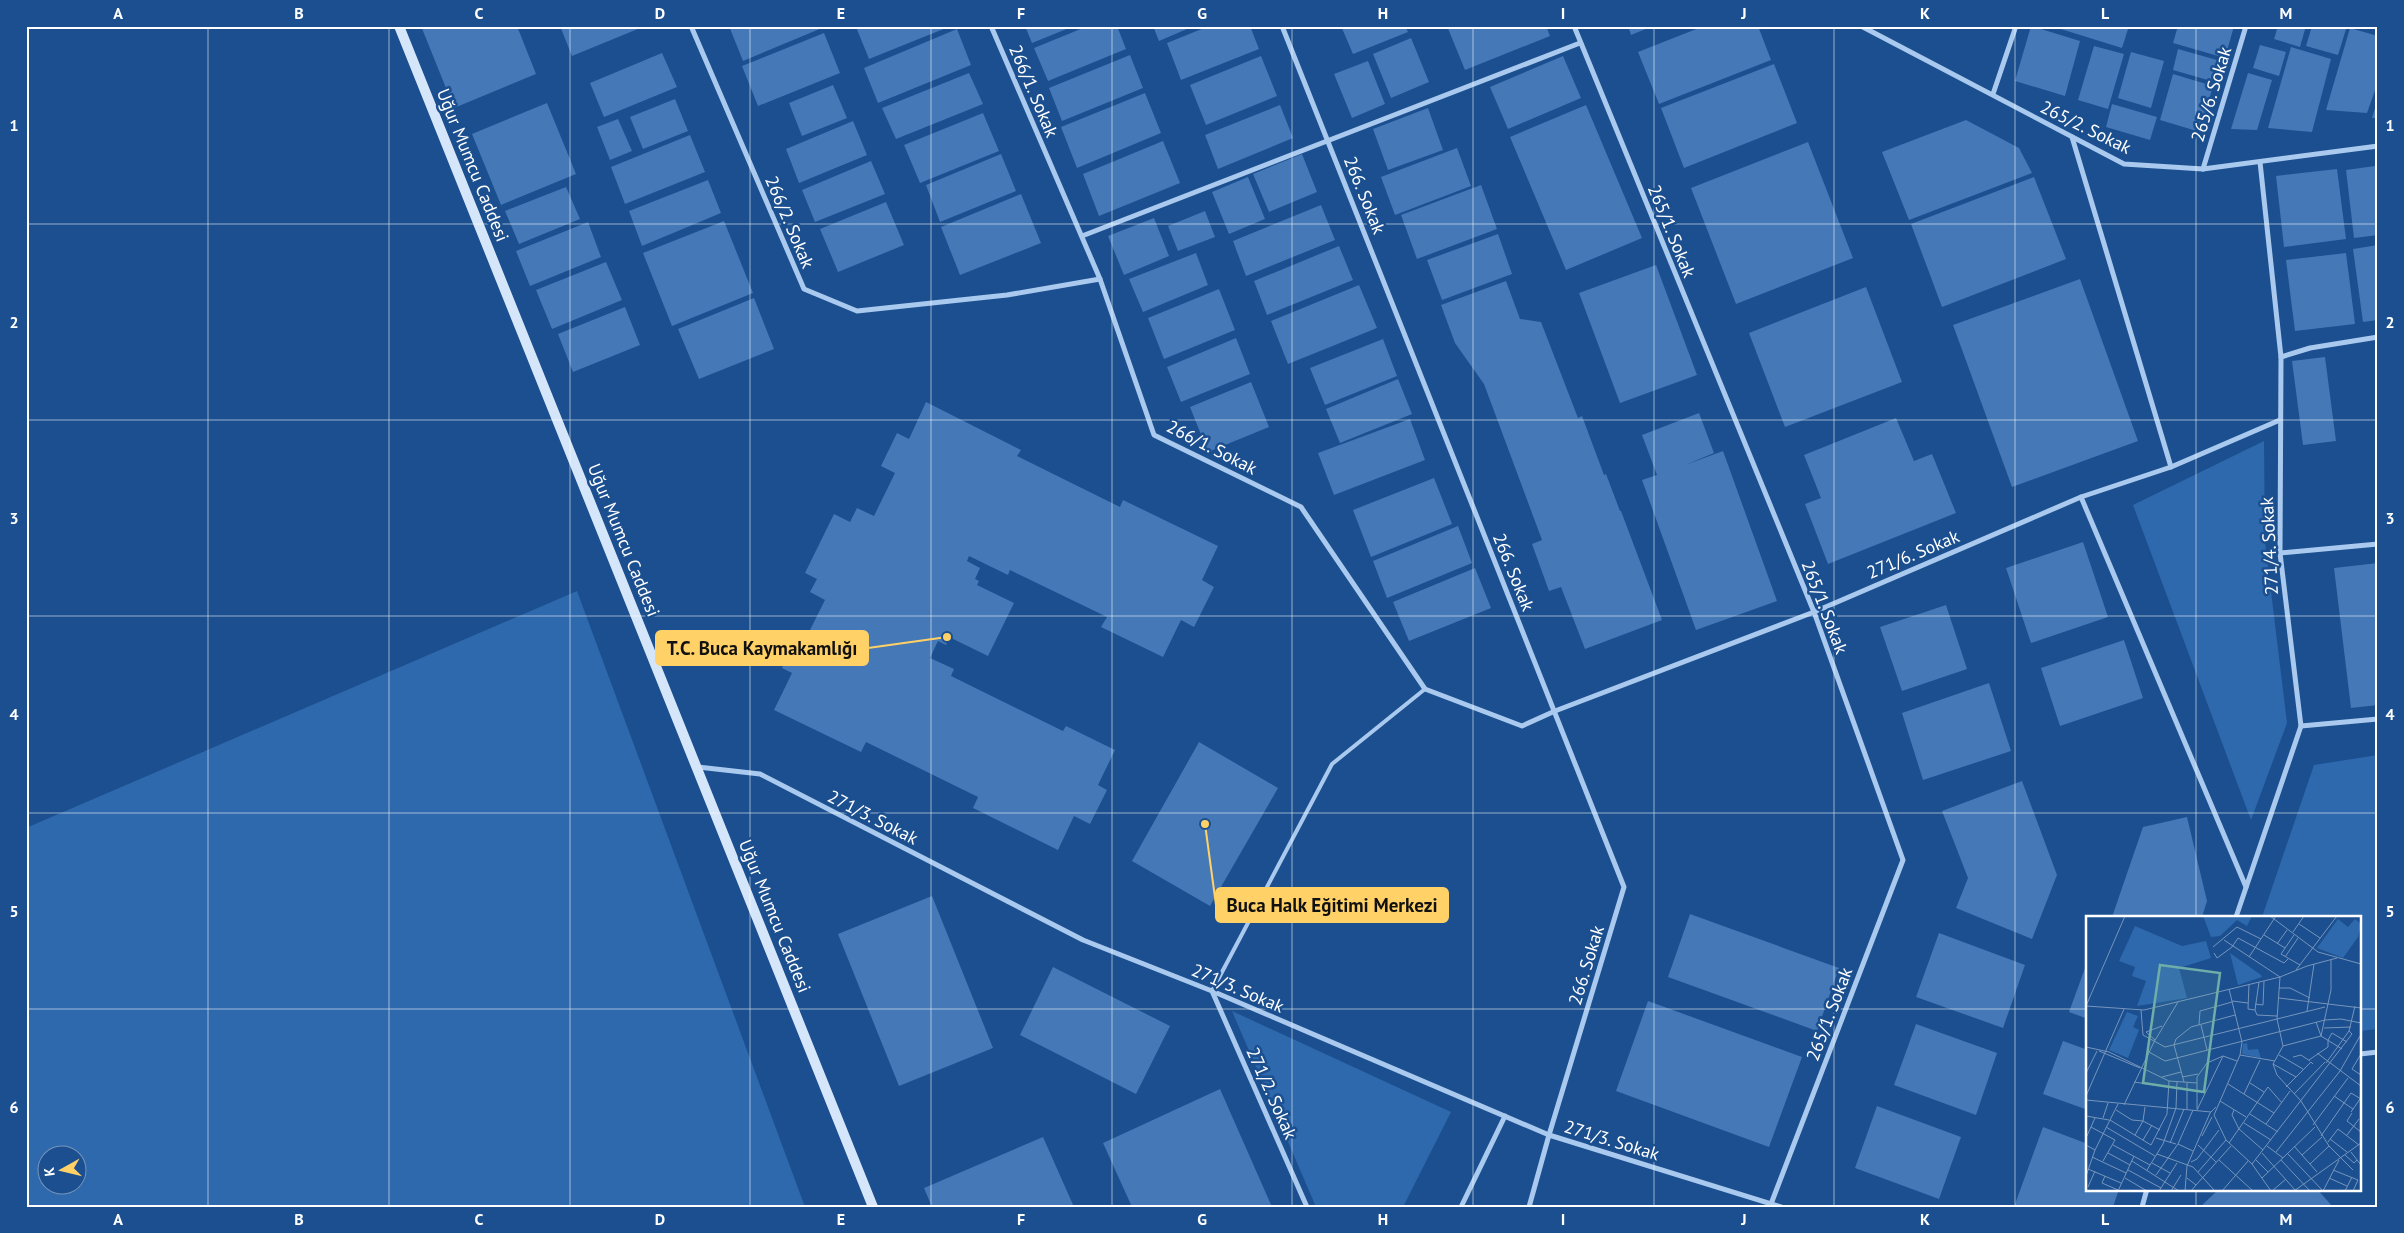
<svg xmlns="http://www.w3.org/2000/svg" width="2404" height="1233" font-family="'PT Sans',sans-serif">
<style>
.green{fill:#2e69ad;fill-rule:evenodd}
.building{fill:#4478b7}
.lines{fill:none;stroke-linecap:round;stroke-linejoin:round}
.service{stroke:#a9c9ee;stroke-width:4}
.minor{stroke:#a9c9ee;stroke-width:5}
.secondary{stroke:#d6e6fa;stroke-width:10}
.grid{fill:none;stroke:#fff;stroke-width:1;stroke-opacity:0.55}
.labels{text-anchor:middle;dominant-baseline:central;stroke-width:5;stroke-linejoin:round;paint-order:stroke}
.street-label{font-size:18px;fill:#fff;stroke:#1b4f8f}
.inset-road{fill:none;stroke:#7695bc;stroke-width:1}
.view{fill:#6fada8;fill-opacity:0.15;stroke:#6fada8;stroke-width:2.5}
.inset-edge{fill:none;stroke:#fff;stroke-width:2.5}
.leader{fill:none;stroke:#ffd166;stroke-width:2}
.callout-dot{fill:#ffd166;stroke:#1b4f8f;stroke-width:2}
.callout{fill:#ffd166;stroke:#ffd166;stroke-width:2}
.callout-label{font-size:19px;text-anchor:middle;font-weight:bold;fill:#111}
.neatline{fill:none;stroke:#fff;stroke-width:2}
.grid-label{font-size:16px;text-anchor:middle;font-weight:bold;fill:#fff}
</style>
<rect width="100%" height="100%" fill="#1b4f8f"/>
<!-- green -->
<g class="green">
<polygon points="2264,441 2265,542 2287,723 2251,820 2133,505"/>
<path d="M577,591l228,616h-779v-379zM48,1156h30v30h-30z"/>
<polygon points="2378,755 2378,1029 2360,1031 2360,917 2262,917 2314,765"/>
<polygon points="1232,1011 1451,1112 1403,1207 1316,1207"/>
</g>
<!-- building -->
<g class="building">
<polygon points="421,26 517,26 536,74 454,108"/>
<polygon points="560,26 645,26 572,56"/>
<polygon points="729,26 822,26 822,28 743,61"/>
<polygon points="858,26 951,26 869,59 856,27"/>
<polygon points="1025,26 1074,26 1032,43"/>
<polygon points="1088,26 1117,26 1126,49 1048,81 1034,48"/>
<polygon points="1153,26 1194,26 1159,41"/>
<polygon points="1209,26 1250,26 1259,49 1181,80 1167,43"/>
<polygon points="1341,26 1405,26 1408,32 1353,54"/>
<polygon points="1447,26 1546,26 1550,36 1465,70"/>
<polygon points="1628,26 1653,26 1631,35"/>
<polygon points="1704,26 1758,26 1771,60 1659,104 1638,52"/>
<polygon points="2031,26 2080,41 2065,96 2015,81"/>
<polygon points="2051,26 2129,26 2122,48"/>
<polygon points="2178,26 2234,26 2225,58 2173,43"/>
<polygon points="2278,26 2306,26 2300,47 2274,39"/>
<polygon points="2312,26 2347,26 2338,55 2306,46"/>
<polygon points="2350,28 2378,36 2378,82 2367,113 2326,110"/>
<polygon points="957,29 971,65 878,103 864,68"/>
<polygon points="824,33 840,73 758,106 742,66"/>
<polygon points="1411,38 1429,82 1391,98 1373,54"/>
<polygon points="2260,45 2286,52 2279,76 2253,68"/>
<polygon points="2094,46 2124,54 2108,109 2078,100"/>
<polygon points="2291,47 2331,59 2312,132 2268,128"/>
<polygon points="2178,49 2224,62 2218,83 2173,70"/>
<polygon points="2131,52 2164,61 2151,108 2118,98"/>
<polygon points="662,53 677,87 604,117 590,83"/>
<polygon points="1130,55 1143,88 1062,121 1049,88"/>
<polygon points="1261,56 1277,96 1206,125 1190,85"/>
<polygon points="1563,56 1581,98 1508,129 1490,87"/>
<polygon points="1368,61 1385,104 1352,118 1334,74"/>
<polygon points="1774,64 1797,123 1684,168 1661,108"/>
<polygon points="969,73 983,104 896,139 882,108"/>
<polygon points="2248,73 2272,80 2257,130 2231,129"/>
<polygon points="2173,74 2213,86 2200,132 2160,120"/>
<polygon points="833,85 847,118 802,136 789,103"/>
<polygon points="1145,93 1161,133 1077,168 1061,127"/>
<polygon points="675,99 688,131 643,149 630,117"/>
<polygon points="2377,102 2378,118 2372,118"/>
<polygon points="547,103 576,174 501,205 472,134"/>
<polygon points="2112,104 2157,117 2150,140 2106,127"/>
<polygon points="1280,105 1293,138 1218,169 1205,135"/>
<polygon points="1586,105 1642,238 1566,270 1510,137"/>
<polygon points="1428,108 1443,150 1388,170 1373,129"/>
<polygon points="983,113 999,151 920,183 904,145"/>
<polygon points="618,119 632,151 610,160 597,127"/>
<polygon points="1966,120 2019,148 2032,173 1909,220 1882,152"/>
<polygon points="853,121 867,155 799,183 786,149"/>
<polygon points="690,135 705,172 625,204 611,167"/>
<polygon points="1163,141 1180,183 1099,216 1083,174"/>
<polygon points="1808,142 1853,258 1736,304 1691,188"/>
<polygon points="1457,148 1471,186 1395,215 1381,177"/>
<polygon points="1001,154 1016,191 940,222 926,185"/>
<polygon points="1302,154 1317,192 1269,212 1253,174"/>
<polygon points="871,161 885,194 815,222 802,190"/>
<polygon points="2375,166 2378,235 2354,238 2346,170"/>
<polygon points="2337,169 2346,239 2284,247 2276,176"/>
<polygon points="1248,177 1265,219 1229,234 1212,192"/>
<polygon points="2034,177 2066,259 1942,307 1911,224"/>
<polygon points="708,180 721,213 642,246 629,211"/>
<polygon points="1481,185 1497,229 1417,259 1401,215"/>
<polygon points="566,187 580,219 519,244 505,211"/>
<polygon points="1021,194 1041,243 960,275 941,227"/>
<polygon points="886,202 904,245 838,272 820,229"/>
<polygon points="1321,205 1335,240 1246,276 1233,241"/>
<polygon points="1205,211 1215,237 1178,251 1168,226"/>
<polygon points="1154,218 1169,256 1124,275 1108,236"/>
<polygon points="724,221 753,293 672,326 643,253"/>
<polygon points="588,222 601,257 530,286 516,251"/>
<polygon points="1498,234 1512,274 1442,300 1427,260"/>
<polygon points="2378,245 2378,320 2363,322 2353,249"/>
<polygon points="1339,246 1353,280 1267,315 1254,281"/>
<polygon points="1196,253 1208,285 1143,312 1129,279"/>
<polygon points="2346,253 2355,324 2295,331 2286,260"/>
<polygon points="606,262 622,300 552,329 536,290"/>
<polygon points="1656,265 1697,375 1620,403 1579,293"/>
<polygon points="2080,279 2138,441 2012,487 1953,325"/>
<polygon points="1506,281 1520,319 1541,322 1578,418 1582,416 1604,475 1606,474 1620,511 1621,511 1662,620 1585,649 1561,587 1549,591 1532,544 1542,540 1484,384 1455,343 1441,305"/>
<polygon points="1359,285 1377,328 1288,364 1271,321"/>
<polygon points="1866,287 1902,382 1785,427 1749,333"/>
<polygon points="1219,289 1235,330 1164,359 1148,318"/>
<polygon points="754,298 774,349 699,379 678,329"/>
<polygon points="625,307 640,345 573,372 558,334"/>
<polygon points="1236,338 1250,374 1181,402 1167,367"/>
<polygon points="1383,339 1397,376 1325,405 1310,368"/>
<polygon points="2325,357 2336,441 2303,445 2292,361"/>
<polygon points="1398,379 1412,414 1340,443 1326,409"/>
<polygon points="1251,382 1269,427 1208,452 1190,407"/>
<polygon points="926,402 1021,450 1017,456 1120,507 1123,500 1218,546 1202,580 1214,587 1194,627 1181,620 1163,657 1101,627 1107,617 1010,570 1008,575 969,556 967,561 980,568 975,579 979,581 977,585 1014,603 988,656 949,637 946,645 938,641 930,658 954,669 951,676 1063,731 1066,726 1115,750 1098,785 1107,790 1090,824 1074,816 1058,850 973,808 978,797 866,742 861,752 774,710 792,673 782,668 797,636 805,640 825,600 810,592 817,579 805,573 834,514 850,522 857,508 874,516 895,473 881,466 897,433 909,439"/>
<polygon points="1699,413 1714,453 1685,465 1723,451 1777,601 1696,630 1642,480 1657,475 1642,435"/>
<polygon points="1896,418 1914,461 1932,454 1956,513 1828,564 1805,504 1821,498 1804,455"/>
<polygon points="1410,419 1425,460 1334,495 1318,453"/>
<polygon points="1434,478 1452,524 1371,557 1353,510"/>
<polygon points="1458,526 1472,563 1387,598 1373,561"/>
<polygon points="2083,542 2108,617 2031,643 2006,568"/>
<polygon points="2378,563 2378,705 2351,708 2334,568"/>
<polygon points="1475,568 1491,608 1409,641 1393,602"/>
<polygon points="1946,605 1967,669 1902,691 1880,627"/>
<polygon points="2124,640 2143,698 2060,726 2041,668"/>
<polygon points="1989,683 2011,751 1923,780 1902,713"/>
<polygon points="1199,742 1278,788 1210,906 1132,861"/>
<polygon points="2022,781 2057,875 2032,939 1956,908 1968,878 1942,811"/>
<polygon points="2187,817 2207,901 2202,917 2112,917 2143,827"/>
<polygon points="932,896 993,1048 899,1086 838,934"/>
<polygon points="1690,914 1839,968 1817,1031 1668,977"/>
<polygon points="1939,933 2025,965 2003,1028 1916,997"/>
<polygon points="2088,960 2088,1019 2069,1012"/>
<polygon points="1053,967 1170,1026 1136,1094 1020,1035"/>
<polygon points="1648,1001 1802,1057 1769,1147 1616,1091"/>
<polygon points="1916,1024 1997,1053 1976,1115 1894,1085"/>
<polygon points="2063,1041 2088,1050 2088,1110 2043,1094"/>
<polygon points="1220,1089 1272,1207 1132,1207 1103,1143"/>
<polygon points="1877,1106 1961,1137 1939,1199 1855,1168"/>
<polygon points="2043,1127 2088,1144 2088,1189 2119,1189 2113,1207 2014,1207"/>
<polygon points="1043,1137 1074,1207 932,1207 924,1188"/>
<polygon points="2219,1189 2317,1189 2333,1207 2200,1207"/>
</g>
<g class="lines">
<!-- service -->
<polyline class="service" points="1212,991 1332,764 1425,689"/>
<!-- minor -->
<g class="minor">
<polyline points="691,26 804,289 857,311 1007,295 1100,279"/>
<polyline points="991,26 1100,279 1154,435 1301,507 1425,689 1522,726 1555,711 1814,612 2081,497 2171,467 2280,420"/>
<polyline points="1282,26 1624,887 1549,1135 1529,1207"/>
<polyline points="1574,26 1814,612 1903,860 1771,1204"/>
<polyline points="1861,26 2124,164 2203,169 2378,146"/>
<polyline points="1993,94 2016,26"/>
<polyline points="2072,137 2171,467"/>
<polyline points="2203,169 2246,26"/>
<polyline points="1082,236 1580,43"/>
<polyline points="2281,357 2310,348 2378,337"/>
<polyline points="2081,497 2246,887"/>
<polyline points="2280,553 2378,544"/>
<polyline points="2301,726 2378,719"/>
<polyline points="698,767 760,774 1083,940 1212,991 1549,1135 1781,1207"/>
<polyline points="2236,917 2301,726 2280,553 2281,357 2260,162"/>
<polyline points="1212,991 1307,1207"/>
<polyline points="2360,1054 2378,1052"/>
<polyline points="1461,1207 1505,1116"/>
<polyline points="2142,1207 2147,1189"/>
</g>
<!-- secondary -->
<polyline class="secondary" points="399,26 873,1207"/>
</g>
<!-- grid -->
<path class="grid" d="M208,26v1181M389,26v1181M570,26v1181M750,26v1181M931,26v1181M1112,26v1181M1292,26v1181M1473,26v1181M1654,26v1181M1834,26v1181M2015,26v1181M2196,26v891M26,224h2352M26,420h2352M26,616h2352M26,813h2352M26,1009h2062M2360,1009h18M2196,1189v18"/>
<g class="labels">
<!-- street labels -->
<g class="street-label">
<text transform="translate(1034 91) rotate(67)">266/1. Sokak</text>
<text transform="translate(2211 94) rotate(-73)">265/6. Sokak</text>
<text transform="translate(2086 127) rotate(26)">265/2. Sokak</text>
<text transform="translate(473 165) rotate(68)">Uğur Mumcu Caddesi</text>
<text transform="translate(1365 195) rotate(68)">266. Sokak</text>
<text transform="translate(790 222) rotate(67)">266/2. Sokak</text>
<text transform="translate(1672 231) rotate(68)">265/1. Sokak</text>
<text transform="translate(1212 447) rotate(27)">266/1. Sokak</text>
<text transform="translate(624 540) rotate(68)">Uğur Mumcu Caddesi</text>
<text transform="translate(2269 546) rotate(-93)">271/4. Sokak</text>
<text transform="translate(1913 554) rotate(-23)">271/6. Sokak</text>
<text transform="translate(1514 572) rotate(68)">266. Sokak</text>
<text transform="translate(1825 607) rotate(69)">265/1. Sokak</text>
<text transform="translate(873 817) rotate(27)">271/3. Sokak</text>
<text transform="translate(775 916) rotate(68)">Uğur Mumcu Caddesi</text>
<text transform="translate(1586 965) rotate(-73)">266. Sokak</text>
<text transform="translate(1238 988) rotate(23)">271/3. Sokak</text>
<text transform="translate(1829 1014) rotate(-69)">265/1. Sokak</text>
<text transform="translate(1272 1093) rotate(66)">271/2. Sokak</text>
<text transform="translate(1612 1140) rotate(17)">271/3. Sokak</text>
</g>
</g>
<!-- overview -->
<g transform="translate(2086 916)">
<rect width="275" height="275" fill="#1b4f8f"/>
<path d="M117,0h47l1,2 -4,8 -10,-6 -17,16 -9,1zM252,3l10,8 7,-8 6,5 -3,13 -15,21 -26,-10zM49,10l47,20 24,-5 5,17 -32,10 8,30 -50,8 9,-25 -14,-5 3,-9 -16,-6zM144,37l31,22 1,2 -24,8zM41,96l11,4 -5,11 6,3 -11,28 -19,-8zM161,127l1,7 10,-1 3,9 -19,-4 1,-10z" fill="#2e69ad"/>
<path class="inset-road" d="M184,0l48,36 43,12M213,8l21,14M207,16l11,-16M178,19l21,13M208,19l-13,19 19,11M138,24l56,37 -3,42 6,27 -10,18 4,11 24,26 28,45 24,24M191,28l10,-14M127,31l24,-20 24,12M128,37l3,5 15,-11 6,-9 46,25 4,-4M163,41l27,-41M199,41l13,-19M210,54l41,-54M163,68l-1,25 7,1M193,72h11l20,10M193,82l82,10M146,85l16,2M169,88l8,1 1,-24M0,90l39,-90M0,90l58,4 136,-33 27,-11 30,-8M55,94l2,25 22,12 160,-40M169,94l4,-28M169,94l2,5 20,1M221,95l7,-47M230,106l5,14 21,13M113,109l1,-14 32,-9M115,109l6,25M238,112l27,-1M266,118l-3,-3 6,-25M235,120l10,-46v-30M69,124l-9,-8 16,-6M242,124l4,-7 15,9M88,129l2,-6 15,-12 44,-12M88,129l10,37M197,130l38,-10M0,131l23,5 60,29 28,2M13,135l41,17M63,136l16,9 160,-41 16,-1 20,4M231,137l44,33M275,138l-9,15 9,6M154,139l35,6M193,139l24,14M207,141l8,-2 9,6M223,144l19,-13v-7M240,147l23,-32M187,148l23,13M0,157l11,-22M76,161l19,-5M96,161l16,-3M48,166l34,5M164,167l14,9M142,168l46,29M200,171l25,-25 2,2M158,178l16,-34M208,178l31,-32M0,180l38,-87M248,180l19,13M0,184l125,12M134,185l26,16M38,189l30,-63 24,-40M101,193v-26M111,193v-32l10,-14 16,-7M30,194l16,10 11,1 17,9M111,194l26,-54 14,5M148,194l-2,5 7,14 24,21M265,196l9,-13M266,197l-5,8 14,11M164,198l28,18M128,199l12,25 26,24 19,27M128,199l26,-60 2,-13 -13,-53M0,200l23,4M17,202l5,-15M24,204l41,25 16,-31 2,-33M158,207l27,17M180,208l24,-33M227,209l35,-47M5,211l24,13 -12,21M20,211l49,29M49,219l8,-14 2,-14M261,219l12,-16M116,220l10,-19M235,220l30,-43 10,6M0,222l9,-20M70,222l20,6M244,223l17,13M57,224l9,-15M242,226l10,-13 21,16M84,227l14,-34M143,227l39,-56 14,16M92,228l15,7M0,229l9,5 -9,26M27,229l37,20M112,229l18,17M181,230l16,12M208,230l23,26M9,234l23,-46M190,236l64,-81 20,-35M265,236l10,13M22,237l22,12M176,237l34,38M201,237l36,38M71,238l36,13 22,24M216,239l20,-18M259,239l9,8 3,-3M6,241l34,16M133,244l34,31M170,244l12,12M195,244l29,31M46,245l47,30M105,246l6,-3 22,-29M66,247l18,10M166,248l100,-130M224,248l19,-18M2,253l33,14M42,254l33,18M61,254l16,-26 13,-36 1,-26M247,254l25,10 -5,11M112,256l28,-32M70,259l22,-31 15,-34M19,260l-3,7 16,7M39,262l22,13M101,262l9,7 -5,6M176,262l53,-51M243,262l18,8M110,269l35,-39M2,271l7,-16M32,275l16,-35M73,275l18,-28M85,275l10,-16M99,275l2,-25 23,-53 6,-6M136,275l26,-30M186,275l14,-12M208,275l67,-48M237,275l16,-31M259,275l7,-14"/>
<path class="view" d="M74,49l60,8 -16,119 -61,-9z"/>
<rect width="275" height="275" class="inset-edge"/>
</g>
<!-- callouts -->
<path class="leader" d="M947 637L868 648M1205 824L1216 905"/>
<g class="callout-dot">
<circle cx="947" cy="637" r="5"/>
<circle cx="1205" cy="824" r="5"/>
</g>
<g class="callout">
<rect x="656" y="631" width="212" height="34" rx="5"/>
<rect x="1216" y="888" width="232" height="34" rx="5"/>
</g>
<g class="callout-label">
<text x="762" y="655">T.C. Buca Kaymakamlığı</text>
<text x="1332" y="912">Buca Halk Eğitimi Merkezi</text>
</g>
<!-- border -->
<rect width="2404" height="1233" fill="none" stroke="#1b4f8f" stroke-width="55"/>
<!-- north arrow -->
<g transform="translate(62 1170) rotate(262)"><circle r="24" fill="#1b4f8f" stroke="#7695bc"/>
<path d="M0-4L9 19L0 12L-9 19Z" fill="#ffd166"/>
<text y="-8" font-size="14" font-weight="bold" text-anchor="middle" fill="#ffffff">K</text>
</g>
<rect x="28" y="28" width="2348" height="1178" class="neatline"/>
<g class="grid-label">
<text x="118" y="19">A</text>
<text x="299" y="19">B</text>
<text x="479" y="19">C</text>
<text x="660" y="19">D</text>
<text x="841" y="19">E</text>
<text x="1021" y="19">F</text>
<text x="1202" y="19">G</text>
<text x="1383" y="19">H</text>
<text x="1563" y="19">I</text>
<text x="1744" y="19">J</text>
<text x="1925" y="19">K</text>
<text x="2105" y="19">L</text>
<text x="2286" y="19">M</text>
<text x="14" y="131">1</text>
<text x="2390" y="131">1</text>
<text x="14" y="328">2</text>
<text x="2390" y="328">2</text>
<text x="14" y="524">3</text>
<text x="2390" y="524">3</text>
<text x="14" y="720">4</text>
<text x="2390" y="720">4</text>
<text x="14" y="917">5</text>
<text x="2390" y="917">5</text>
<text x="14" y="1113">6</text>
<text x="2390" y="1113">6</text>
<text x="118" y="1225">A</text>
<text x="299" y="1225">B</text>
<text x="479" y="1225">C</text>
<text x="660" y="1225">D</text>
<text x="841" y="1225">E</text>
<text x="1021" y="1225">F</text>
<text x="1202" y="1225">G</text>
<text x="1383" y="1225">H</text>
<text x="1563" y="1225">I</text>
<text x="1744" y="1225">J</text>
<text x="1925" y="1225">K</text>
<text x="2105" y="1225">L</text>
<text x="2286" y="1225">M</text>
</g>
</svg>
